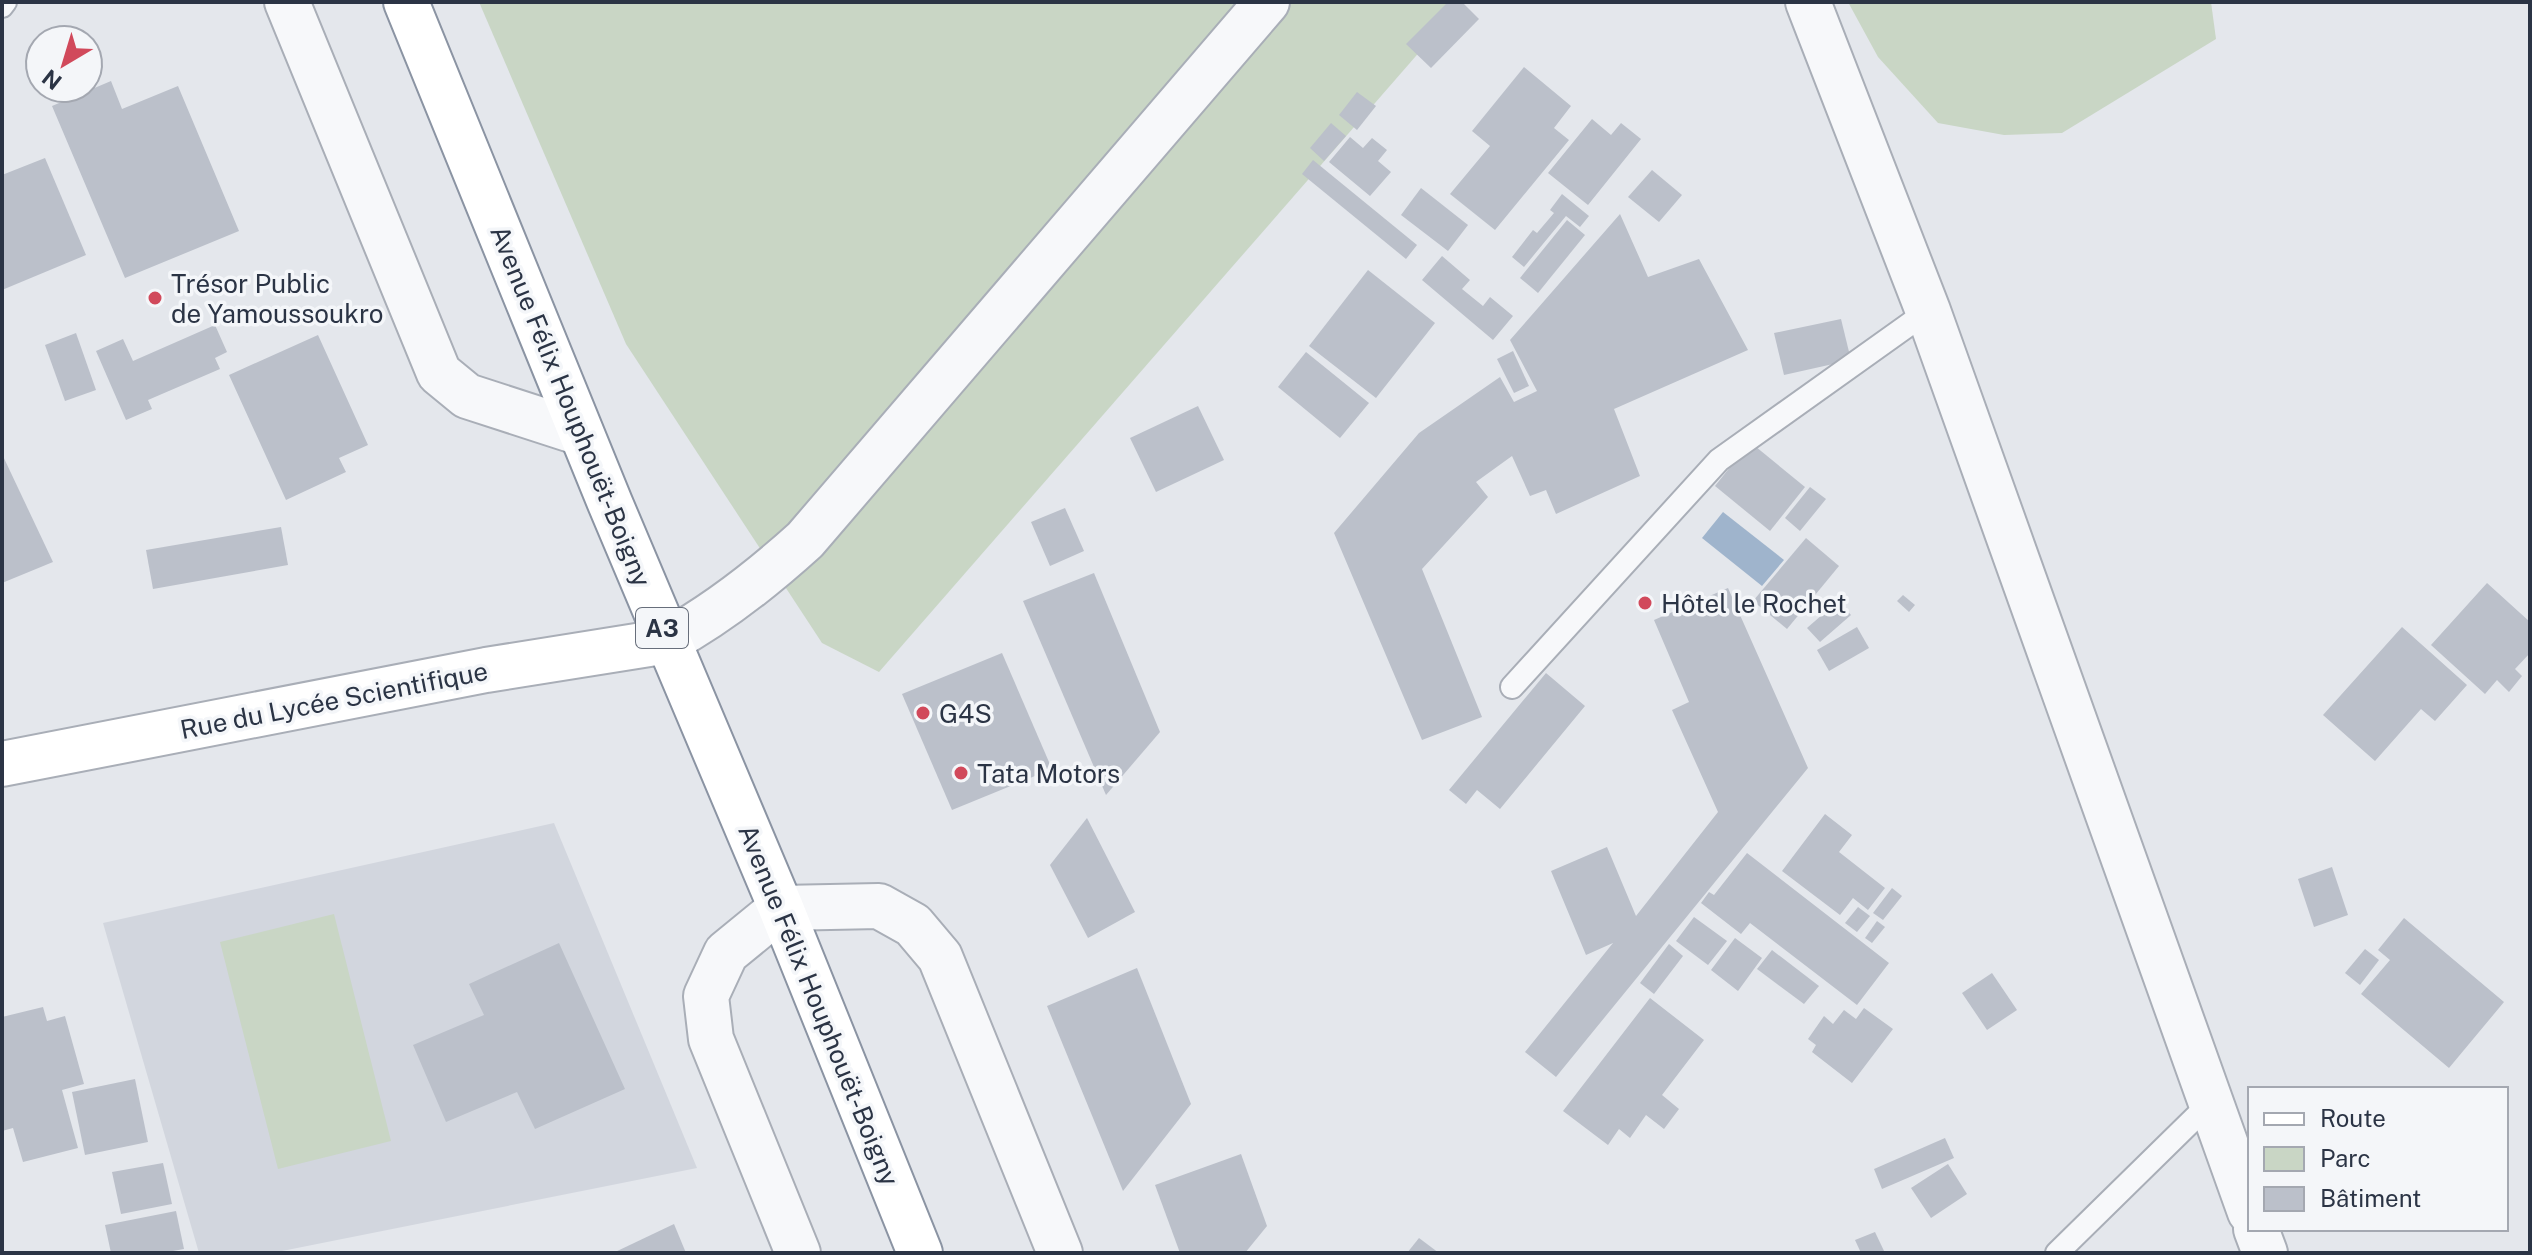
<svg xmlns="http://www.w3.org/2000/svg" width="2532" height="1255" font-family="'Public Sans',sans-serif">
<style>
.built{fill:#d2d6de}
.green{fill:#c9d6c5}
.water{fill:#9fb4cc}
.building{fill:#bbc0ca}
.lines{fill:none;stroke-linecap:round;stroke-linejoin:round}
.lane-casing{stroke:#a9aeb7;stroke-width:26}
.street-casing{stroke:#a9aeb7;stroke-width:48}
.secondary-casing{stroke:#a9aeb7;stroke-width:48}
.highway-casing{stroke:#8b94a3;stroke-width:48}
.lane{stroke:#f7f8fa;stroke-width:22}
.street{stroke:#f7f8fa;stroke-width:44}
.secondary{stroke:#fff;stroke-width:44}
.highway{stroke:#fff;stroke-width:44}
.poi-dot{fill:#d1495b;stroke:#f4f6f9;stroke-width:3}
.labels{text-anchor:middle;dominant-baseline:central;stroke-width:7;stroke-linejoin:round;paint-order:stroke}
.shield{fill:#f4f6f9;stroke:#676e7b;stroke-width:2}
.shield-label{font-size:24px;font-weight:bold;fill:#2b3445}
.poi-label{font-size:26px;fill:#2b3445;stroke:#f4f6f9;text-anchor:start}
.street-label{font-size:26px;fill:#2b3445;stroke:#f4f6f9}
</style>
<rect width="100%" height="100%" fill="#e4e7ec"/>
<!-- built -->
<polygon class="built" points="554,823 697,1168 272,1253 199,1253 103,923"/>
<!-- green -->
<g class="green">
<polygon points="479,2 1463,2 879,672 822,643 626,344"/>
<polygon points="1848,2 2211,2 2216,39 2062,133 2004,135 1938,123 1878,57"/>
<polygon points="334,914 391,1141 278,1169 220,942"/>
</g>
<!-- water -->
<polygon class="water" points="1723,512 1784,560 1762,586 1702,538"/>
<!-- building -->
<g class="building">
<polygon points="1448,2 1462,2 1479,19 1431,68 1406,44"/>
<polygon points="1524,67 1571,106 1554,128 1569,140 1495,230 1450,194 1490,146 1472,131"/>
<polygon points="111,81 122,109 178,86 239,231 125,278 52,106"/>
<polygon points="1357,92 1376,106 1357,130 1339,115"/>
<polygon points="1592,119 1611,135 1621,123 1641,139 1588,205 1548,173"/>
<polygon points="1331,123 1346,136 1324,161 1310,148"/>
<polygon points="1350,137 1363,148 1372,138 1387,150 1378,161 1391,172 1370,196 1329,162"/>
<polygon points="45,158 86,255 2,290 2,175"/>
<polygon points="1313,160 1417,245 1406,259 1302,174"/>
<polygon points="1652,170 1682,195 1659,222 1628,197"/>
<polygon points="1421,188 1468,225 1448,251 1401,215"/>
<polygon points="1562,194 1589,216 1580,227 1566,216 1524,267 1512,257 1533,230 1537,233 1554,213 1550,210"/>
<polygon points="1620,214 1648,277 1699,259 1748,350 1614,409 1640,476 1556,514 1546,490 1530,496 1512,456 1476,482 1488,497 1422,569 1482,717 1422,740 1334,533 1419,433 1500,377 1514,402 1537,391 1510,340"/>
<polygon points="1567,220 1585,235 1538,293 1520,278"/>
<polygon points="1442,256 1470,280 1462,289 1483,306 1490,297 1513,316 1493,340 1422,280"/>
<polygon points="1368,270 1435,323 1376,398 1309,346"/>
<polygon points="1841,319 1851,360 1784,375 1774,333"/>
<polygon points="215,325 227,352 215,358 220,369 148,400 152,409 126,420 96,351 123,339 133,361"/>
<polygon points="76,333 96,390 65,401 45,345"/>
<polygon points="318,335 368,445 339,458 346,472 286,500 229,375"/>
<polygon points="1513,351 1529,386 1514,393 1497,359"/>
<polygon points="1306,352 1369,403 1340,438 1278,387"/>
<polygon points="1198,406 1224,460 1156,492 1130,438"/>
<polygon points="1750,442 1805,487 1770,531 1715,486"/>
<polygon points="2,454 53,562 2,583"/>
<polygon points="1810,487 1826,499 1800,531 1785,518"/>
<polygon points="1065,508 1084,551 1050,566 1031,522"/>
<polygon points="281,527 288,565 153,589 146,550"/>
<polygon points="1806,538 1839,566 1787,629 1753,601"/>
<polygon points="1094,573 1160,732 1106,795 1023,601"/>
<polygon points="2487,583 2530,622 2530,653 2515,669 2522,676 2509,692 2497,680 2485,694 2431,645"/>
<polygon points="1728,588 1808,768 1556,1077 1525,1052 1613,943 1586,955 1551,871 1607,847 1636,916 1718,812 1672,710 1689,702 1654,620"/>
<polygon points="1903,595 1915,605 1909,612 1897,601"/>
<polygon points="1838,601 1851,615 1820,642 1807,628"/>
<polygon points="1857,627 1869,648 1829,671 1817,650"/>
<polygon points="2402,627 2467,685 2435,721 2421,709 2375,761 2323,715"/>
<polygon points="1002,653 1052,769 952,810 902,694"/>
<polygon points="1546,673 1585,706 1500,809 1477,790 1466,804 1449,790"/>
<polygon points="1825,814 1852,835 1839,852 1885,888 1868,910 1853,898 1840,915 1782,871"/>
<polygon points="1087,818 1135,912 1088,938 1050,865"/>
<polygon points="1747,853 1889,963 1857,1005 1750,923 1741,934 1701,903 1709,892 1714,895"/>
<polygon points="2332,867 2348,915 2314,927 2298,879"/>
<polygon points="1892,888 1902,896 1883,920 1873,913"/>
<polygon points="1858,907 1870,916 1857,932 1845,923"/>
<polygon points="1694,917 1727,941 1708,965 1676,941"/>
<polygon points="2404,918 2504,1002 2449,1068 2361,994 2390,960 2378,950"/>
<polygon points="1877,921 1885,927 1872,943 1865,938"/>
<polygon points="1735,938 1762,958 1738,991 1711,970"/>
<polygon points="559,943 625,1089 535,1129 517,1092 446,1122 413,1045 484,1015 469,984"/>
<polygon points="1669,944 1683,956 1654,994 1640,983"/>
<polygon points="2365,949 2379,960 2360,985 2345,973"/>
<polygon points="1772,950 1819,986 1804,1004 1757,969"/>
<polygon points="1137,968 1191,1104 1123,1191 1047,1006"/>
<polygon points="1992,973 2017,1010 1987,1030 1962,993"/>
<polygon points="1650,998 1704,1040 1662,1095 1679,1109 1664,1129 1646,1115 1630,1138 1619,1129 1608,1145 1563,1111"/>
<polygon points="43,1007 47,1021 65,1016 84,1084 62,1090 78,1148 23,1162 13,1128 2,1131 2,1017"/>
<polygon points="1864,1008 1893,1029 1852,1083 1812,1052 1816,1045 1808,1039 1824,1016 1833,1024 1844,1010 1856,1019"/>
<polygon points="135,1079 148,1142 85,1155 72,1092"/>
<polygon points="1945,1138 1954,1158 1882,1189 1874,1169"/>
<polygon points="1241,1154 1267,1226 1245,1253 1180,1253 1155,1185"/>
<polygon points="163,1163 172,1204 121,1214 112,1172"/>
<polygon points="1948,1164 1967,1194 1931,1218 1911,1188"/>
<polygon points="176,1211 184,1249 162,1253 111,1253 105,1225"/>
<polygon points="674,1224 686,1253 613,1253"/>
<polygon points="1875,1232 1885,1253 1861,1253 1855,1240"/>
<polygon points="1419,1238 1439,1253 1407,1253"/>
</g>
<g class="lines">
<!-- lane casing -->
<g class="lane-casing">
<g id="lane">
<polyline points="2,6 5,2"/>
<polyline points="1512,687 1719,460 1928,311"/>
<polyline points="2057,1253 2210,1103"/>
</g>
</g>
<!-- street casing -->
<g class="street-casing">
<g id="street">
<polyline points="287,2 439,373 467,396 581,433"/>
<polyline points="1808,2 1928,311 2250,1212"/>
<path d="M668,641c51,-28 94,-62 137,-101l462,-538"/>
<polyline points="2256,1229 2265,1253"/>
<polyline points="798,1253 711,1039 706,996 726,953 781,908 879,906 913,925 940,957 1060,1253"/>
</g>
</g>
<!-- secondary casing -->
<g class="secondary-casing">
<polyline id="secondary" points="2,764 486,670 668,641"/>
</g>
<!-- highway casing -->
<g class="highway-casing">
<polyline id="highway" points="406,2 610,503 781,908 920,1253"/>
</g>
<!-- lane -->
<use href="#lane" class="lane"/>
<!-- street -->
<use href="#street" class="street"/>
<!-- secondary -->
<use href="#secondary" class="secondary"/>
<!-- highway -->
<use href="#highway" class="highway"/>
</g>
<!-- markers -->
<g class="poi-dot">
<circle cx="155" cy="298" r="8"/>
<circle cx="1645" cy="603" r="8"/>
<circle cx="923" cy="713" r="8"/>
<circle cx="961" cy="773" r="8"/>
</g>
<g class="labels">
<!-- shield labels -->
<rect class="shield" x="636" y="608" width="52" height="40" rx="6"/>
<g class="shield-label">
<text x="662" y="628">A3</text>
</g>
<!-- poi labels -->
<g class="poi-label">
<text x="171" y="283">Trésor Public<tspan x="171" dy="30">de Yamoussoukro</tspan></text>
<text x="1661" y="603">Hôtel le Rochet</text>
<text x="939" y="713">G4S</text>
<text x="977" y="773">Tata Motors</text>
</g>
<!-- street labels -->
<g class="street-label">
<text transform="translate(571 406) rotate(68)">Avenue Félix Houphouët-Boigny</text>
<text transform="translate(334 700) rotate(-11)">Rue du Lycée Scientifique</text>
<text transform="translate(819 1005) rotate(68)">Avenue Félix Houphouët-Boigny</text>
</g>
</g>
<!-- border -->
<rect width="2532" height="1255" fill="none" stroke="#2b3445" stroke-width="8"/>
<!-- legend -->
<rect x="2248" y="1087" width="260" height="144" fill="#f4f6f9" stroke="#a4a8b1" stroke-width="2"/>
<rect x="2264" y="1113" width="40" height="12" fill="#ffffff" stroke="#a4a8b1" stroke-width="2"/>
<text x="2320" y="1127" font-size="24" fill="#2b3445">Route</text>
<rect x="2264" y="1147" width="40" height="24" fill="#c9d6c5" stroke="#a4a8b1" stroke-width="2"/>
<text x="2320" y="1167" font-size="24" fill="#2b3445">Parc</text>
<rect x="2264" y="1187" width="40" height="24" fill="#bbc0ca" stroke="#a4a8b1" stroke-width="2"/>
<text x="2320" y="1207" font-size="24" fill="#2b3445">Bâtiment</text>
<!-- north arrow -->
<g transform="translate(64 64) rotate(218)"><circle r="38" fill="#f4f6f9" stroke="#a4a8b1" stroke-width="2"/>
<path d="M0-6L14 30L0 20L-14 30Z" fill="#d1495b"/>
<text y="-12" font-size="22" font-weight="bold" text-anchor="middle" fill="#2b3445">N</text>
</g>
</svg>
